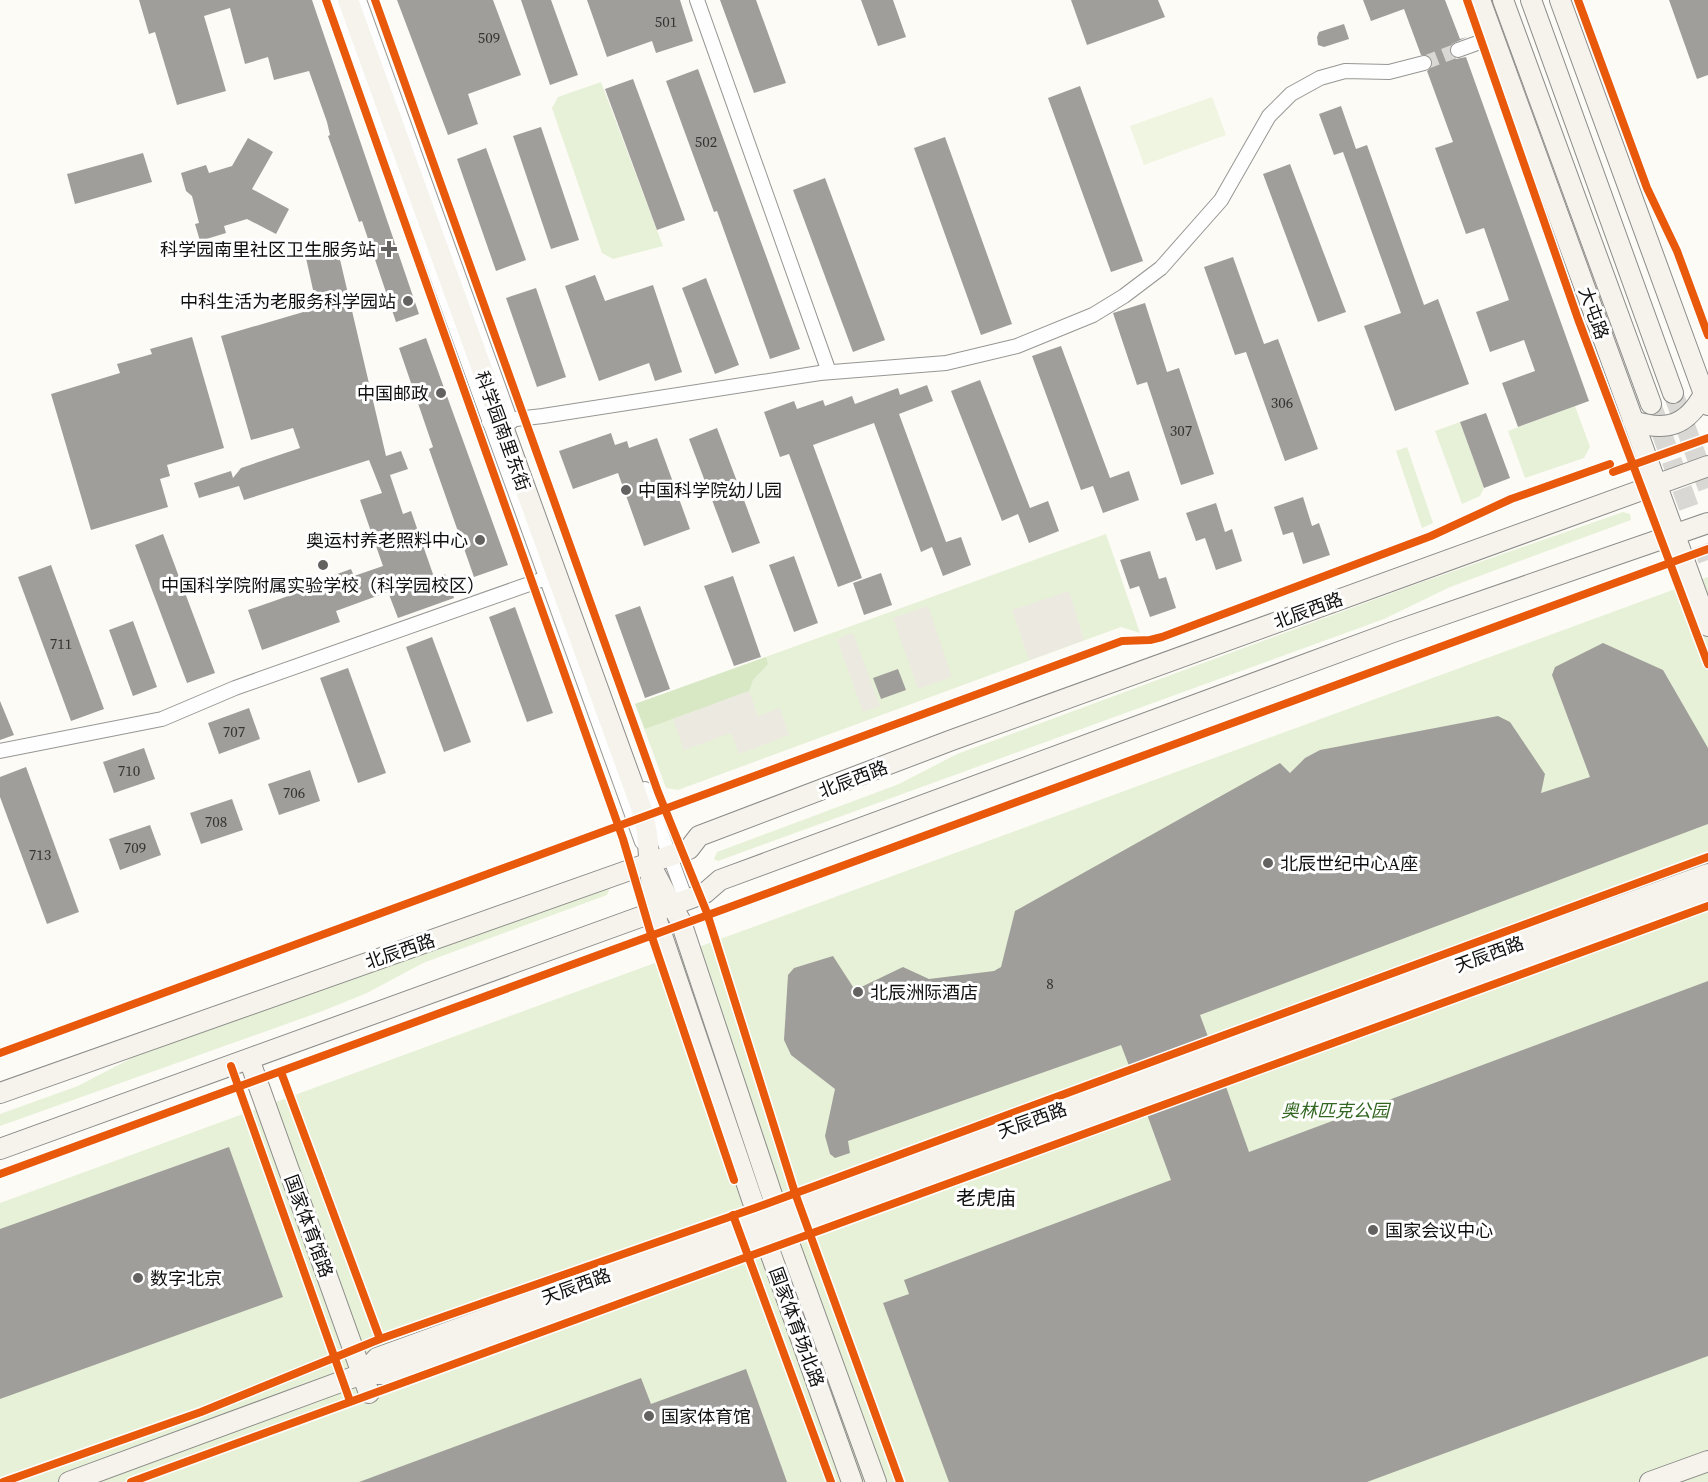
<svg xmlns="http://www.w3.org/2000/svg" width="1708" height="1482" font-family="'Source Serif 4','Noto Sans SC',serif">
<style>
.green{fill:#e7f1d7}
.forest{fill:#d8e8c5}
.pitch{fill:#f0f5e1}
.plaza{fill:#ece9e1}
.building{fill:#a09e9b}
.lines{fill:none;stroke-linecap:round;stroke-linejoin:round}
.street-tunnel{stroke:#d9d8d4;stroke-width:14;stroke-dasharray:14 7;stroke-linecap:butt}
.secondary-tunnel{stroke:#d9d8d4;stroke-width:20;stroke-dasharray:20 10;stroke-linecap:butt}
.street-casing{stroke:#969694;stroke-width:16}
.secondary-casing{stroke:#8d8c8a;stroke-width:22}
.street{stroke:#fffefe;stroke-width:14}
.secondary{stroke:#f5f3ec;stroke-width:20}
.cycleway-casing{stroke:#fff;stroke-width:11}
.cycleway{stroke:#e8590c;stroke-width:8}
.poi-dot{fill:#636260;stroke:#fff;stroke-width:2}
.labels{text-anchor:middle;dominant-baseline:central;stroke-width:6;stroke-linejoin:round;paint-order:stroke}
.number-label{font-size:15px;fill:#343433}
.poi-label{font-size:18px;fill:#101010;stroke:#fff;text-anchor:start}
.street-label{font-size:18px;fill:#101010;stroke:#fff}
.park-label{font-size:18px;font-style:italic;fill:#336721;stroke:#fff}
.neighbourhood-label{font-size:20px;fill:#101010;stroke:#fff}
</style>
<rect width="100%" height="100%" fill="#fcfbf6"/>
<!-- green -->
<g class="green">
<polygon points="601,82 663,246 613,259 602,253 552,108 558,97"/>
<polygon points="1575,406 1590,447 1584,458 1525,478 1508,431"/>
<polygon points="1460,422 1484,488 1480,496 1462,504 1435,431"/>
<polygon points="1407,447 1433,523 1422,528 1396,451"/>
<polygon points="1623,512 1630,514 1631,520 1450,587 1384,619 718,861 714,859 717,852 899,784 957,754 1411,586"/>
<polygon points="1106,534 1140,633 1121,627 1099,635 678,790 666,788 635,704"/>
<polygon points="1708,577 1708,1482 0,1482 0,1203"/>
<polygon points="608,885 610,888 607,895 423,963 367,993 320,1012 0,1126 0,1114 78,1086 145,1051"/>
</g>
<!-- forest -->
<polygon class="forest" points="766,657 768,664 753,680 749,691 645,729 635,704"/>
<!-- pitch -->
<polygon class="pitch" points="1212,97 1226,135 1144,165 1130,126"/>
<!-- plaza -->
<g class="plaza">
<polygon points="1069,591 1084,640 1029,660 1012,610"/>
<polygon points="928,606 952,677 918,689 893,618"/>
<polygon points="853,633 880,706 863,712 837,639"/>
<polygon points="749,691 758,716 780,708 789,735 739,754 731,733 684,750 673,719"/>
</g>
<!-- building -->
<g class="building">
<polygon points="139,0 312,0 419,314 396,322 362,221 359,222 328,136 330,135 327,122 309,71 274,80 268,57 245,64 230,8 204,16 226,91 177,105 155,32 149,34"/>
<polygon points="397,0 493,0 521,75 468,94 478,124 448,135"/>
<polygon points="521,0 551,0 578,75 550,85"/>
<polygon points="587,0 680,0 693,41 656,53 652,41 607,57"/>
<polygon points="720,0 756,0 786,83 754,93"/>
<polygon points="861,0 893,0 906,37 878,46"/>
<polygon points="1071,0 1158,0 1165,17 1087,45"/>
<polygon points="1363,0 1445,0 1460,39 1467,37 1452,44 1449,52 1456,59 1466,57 1589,401 1518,427 1502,383 1535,371 1524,340 1490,352 1476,312 1509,300 1484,228 1466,234 1435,148 1453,142 1427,71 1432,66 1432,60 1427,55 1421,55 1404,9 1371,21"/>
<polygon points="1669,0 1708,0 1708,75 1697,79"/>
<polygon points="1344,24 1349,39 1324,47 1318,45 1317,37 1319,32"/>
<polygon points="698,69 800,349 770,359 717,211 714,212 666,81"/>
<polygon points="633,79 685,220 657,230 605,89"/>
<polygon points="1080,86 1143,261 1111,272 1048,98"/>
<polygon points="1341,106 1356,149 1367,145 1424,305 1438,299 1469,384 1395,411 1364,326 1401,313 1343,152 1334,155 1319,114"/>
<polygon points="541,127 579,240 551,249 513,136"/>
<polygon points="945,137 1012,324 981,335 914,148"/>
<polygon points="248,138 273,152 252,189 289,209 276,234 247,219 224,226 226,233 200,241 195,224 199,223 192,196 186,191 181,173 206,165 209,173 232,166"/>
<polygon points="486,148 526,260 496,271 457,159"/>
<polygon points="143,153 152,182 75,204 67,174"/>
<polygon points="1290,164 1346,312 1318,322 1263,174"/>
<polygon points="825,178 885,340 853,352 793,190"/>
<polygon points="338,251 386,456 401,451 408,469 390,475 403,514 411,511 434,577 445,574 454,598 398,618 388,592 336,611 340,622 262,650 248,610 294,594 293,590 351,569 354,576 383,566 360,500 382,493 369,460 244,500 239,486 199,498 194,483 231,471 233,478 241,468 300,448 293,428 251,440 221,336 317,308 306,258"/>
<polygon points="1233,257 1264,344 1278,339 1318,449 1285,461 1246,352 1235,355 1204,267"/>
<polygon points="595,275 605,301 653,285 682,372 655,381 649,363 599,381 565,286"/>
<polygon points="706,278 739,365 715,374 682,288"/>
<polygon points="536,288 566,377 537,387 506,298"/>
<polygon points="1145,303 1167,372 1179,368 1214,474 1181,485 1147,382 1137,385 1113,313"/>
<polygon points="192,337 224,448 167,465 170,476 160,479 168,507 91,530 51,394 120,373 117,364 152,354 150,349"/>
<polygon points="426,338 508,565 474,577 429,449 433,447 399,348"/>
<polygon points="1061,346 1110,478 1129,471 1139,500 1103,513 1093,486 1081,490 1032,356"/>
<polygon points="980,380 1030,508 1048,501 1059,531 1029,543 1018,514 1002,521 951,391"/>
<polygon points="927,385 933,401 899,414 946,542 961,537 971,565 943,576 932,547 921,552 874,423 813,445 862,578 838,587 789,454 780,457 764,412 794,401 797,409 823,400 825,406 852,396 855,404 898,388 900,395"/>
<polygon points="1486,413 1510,478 1484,488 1460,422"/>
<polygon points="717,428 760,543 732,553 689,439"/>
<polygon points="611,433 615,445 627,441 629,448 657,438 690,529 644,546 618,473 573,489 559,451"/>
<polygon points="1303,497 1312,526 1319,523 1330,555 1303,564 1293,532 1283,535 1274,507"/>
<polygon points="1216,503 1225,532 1232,529 1242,561 1216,570 1205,538 1196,541 1186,513"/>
<polygon points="163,534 215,673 187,683 135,545"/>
<polygon points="1150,551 1159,579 1166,577 1176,608 1150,617 1139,586 1130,589 1120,560"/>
<polygon points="794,556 818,623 794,632 769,565"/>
<polygon points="51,565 104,709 71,721 18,577"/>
<polygon points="881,573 892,605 864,615 853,583"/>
<polygon points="733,576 761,657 734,666 704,586"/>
<polygon points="640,606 670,689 645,698 615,615"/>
<polygon points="515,607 553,713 527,722 489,617"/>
<polygon points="133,621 157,687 133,696 109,630"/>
<polygon points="432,637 471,742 444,752 406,647"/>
<polygon points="1603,643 1663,670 1708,748 1708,824 1200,1015 1210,1042 1131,1071 1121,1045 848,1141 850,1153 835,1158 830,1154 825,1136 835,1089 791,1055 784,1040 788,975 794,968 833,956 855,990 903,967 929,979 994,971 1001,967 1015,911 1280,763 1290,773 1305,758 1320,750 1498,716 1510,722 1545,774 1541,793 1590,777 1552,675 1555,667"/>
<polygon points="348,668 386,773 358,783 320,678"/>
<polygon points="898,669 906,690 881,699 873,678"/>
<polygon points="0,701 14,735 0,740"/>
<polygon points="249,708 260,739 219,754 208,723"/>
<polygon points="144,748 155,779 114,793 103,762"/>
<polygon points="26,767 79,912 47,924 0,797 0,777"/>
<polygon points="310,770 320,801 279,815 268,784"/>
<polygon points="232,799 243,830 201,844 190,813"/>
<polygon points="150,825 161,855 120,870 109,839"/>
<polygon points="1708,981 1708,1356 1367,1482 949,1482 883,1303 909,1294 904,1280 1171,1180 1145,1109 1224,1081 1249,1152"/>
<polygon points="229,1147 283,1297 0,1399 0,1229"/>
<polygon points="746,1369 787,1482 359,1482 641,1378 651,1404"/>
</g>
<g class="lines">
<!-- street-tunnel -->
<polyline class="street-tunnel" points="1424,63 1458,50"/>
<!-- secondary-tunnel -->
<g class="secondary-tunnel">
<polyline points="1673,393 1708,488"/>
<polyline points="1651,404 1708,560"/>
</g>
<!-- street casing -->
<g class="street-casing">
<g id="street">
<polyline points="337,0 642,842"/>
<polyline points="359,0 511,422"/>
<polyline points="697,0 829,372"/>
<polyline points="1458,50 1494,37"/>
<polyline points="489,422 543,416 820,373 946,363 1017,346 1093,315 1124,296 1161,268 1221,200 1269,116 1291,94 1320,78 1345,71 1389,72 1424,63"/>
<polyline points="0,751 162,719 235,688 552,576"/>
<polyline points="645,789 686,900"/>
</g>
</g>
<!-- secondary casing -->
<g class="secondary-casing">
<g id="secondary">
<polyline points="348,0 642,810 647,833 654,912 769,1249 852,1482"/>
<polyline points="1480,0 1708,626"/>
<polyline points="1503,0 1651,404"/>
<polyline points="1531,0 1673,393"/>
<polyline points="1560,0 1708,405"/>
<path d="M1633,421c33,11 54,5 71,-27"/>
<polyline points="652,868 681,922 778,1213 876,1482"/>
<polyline points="249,1059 369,1393"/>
<polyline points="0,1093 689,849 699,836 952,740 1708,466"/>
<polyline points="0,1149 654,912 705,893 720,880 1393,632 1708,523"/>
<polyline points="362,1374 377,1358 1708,874"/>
<polyline points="69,1482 362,1374 383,1374 1708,892"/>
<polyline points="1650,1482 1708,1461"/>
</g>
</g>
<!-- street -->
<use href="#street" class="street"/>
<!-- secondary -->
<use href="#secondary" class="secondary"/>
<!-- cycleway casing -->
<g class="cycleway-casing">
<g id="cycleway">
<polyline points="326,0 623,839 651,934 734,1180"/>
<polyline points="375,0 658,792 707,913 795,1193 900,1482"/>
<polyline points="1467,0 1578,319 1708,664"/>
<polyline points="1578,0 1647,188 1677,251 1708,335"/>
<polyline points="1613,472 1708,438"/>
<polyline points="0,1053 1122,641 1150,640 1162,637 1431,536 1511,499 1610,464"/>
<polyline points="231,1066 350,1401"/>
<polyline points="281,1072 380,1339"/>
<polyline points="0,1174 1708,549"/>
<polyline points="733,1215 831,1482"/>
<polyline points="3,1482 201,1412 380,1339 755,1208 1708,857"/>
<polyline points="131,1482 1708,906"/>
</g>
</g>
<!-- cycleway -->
<use href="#cycleway" class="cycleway"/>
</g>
<!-- markers -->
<g class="poi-dot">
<path d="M386 240h6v6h6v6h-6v6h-6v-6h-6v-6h6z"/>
<circle cx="408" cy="301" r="6"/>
<circle cx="441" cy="393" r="6"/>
<circle cx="626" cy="490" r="6"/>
<circle cx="480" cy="540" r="6"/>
<circle cx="323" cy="565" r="6"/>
<circle cx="1268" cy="863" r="6"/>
<circle cx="858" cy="992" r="6"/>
<circle cx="1373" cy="1230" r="6"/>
<circle cx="138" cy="1278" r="6"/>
<circle cx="649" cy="1416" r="6"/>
</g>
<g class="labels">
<!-- number labels -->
<g class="number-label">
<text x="666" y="21">501</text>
<text x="489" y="37">509</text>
<text x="706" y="141">502</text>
<text x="1282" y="402">306</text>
<text x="1181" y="430">307</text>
<text x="61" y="643">711</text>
<text x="234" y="731">707</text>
<text x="129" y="770">710</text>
<text x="294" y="792">706</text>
<text x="216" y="821">708</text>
<text x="135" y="847">709</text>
<text x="40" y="854">713</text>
<text x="1050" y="983">8</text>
</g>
<!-- poi labels -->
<g class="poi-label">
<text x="376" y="249" text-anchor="end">科学园南里社区卫生服务站</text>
<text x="396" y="301" text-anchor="end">中科生活为老服务科学园站</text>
<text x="429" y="393" text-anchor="end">中国邮政</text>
<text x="638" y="490">中国科学院幼儿园</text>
<text x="468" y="540" text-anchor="end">奥运村养老照料中心</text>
<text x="323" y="585" text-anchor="middle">中国科学院附属实验学校（科学园校区）</text>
<text x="1280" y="863">北辰世纪中心A座</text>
<text x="870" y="992">北辰洲际酒店</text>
<text x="1385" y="1230">国家会议中心</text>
<text x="150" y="1278">数字北京</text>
<text x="661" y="1416">国家体育馆</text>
</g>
<!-- street labels -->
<g class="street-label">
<text transform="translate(1594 313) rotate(70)">大屯路</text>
<text transform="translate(503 431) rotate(70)">科学园南里东街</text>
<text transform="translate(1308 610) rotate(-20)">北辰西路</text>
<text transform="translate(853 779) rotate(-21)">北辰西路</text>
<text transform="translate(400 951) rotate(-19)">北辰西路</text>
<text transform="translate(1489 954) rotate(-20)">天辰西路</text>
<text transform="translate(1032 1120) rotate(-20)">天辰西路</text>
<text transform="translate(309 1226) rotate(70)">国家体育馆路</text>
<text transform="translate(576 1286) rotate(-20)">天辰西路</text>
<text transform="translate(797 1327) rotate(70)">国家体育场北路</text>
</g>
<!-- park labels -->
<g class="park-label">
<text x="1335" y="1110">奥林匹克公园</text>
</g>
<!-- neighbourhood labels -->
<g class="neighbourhood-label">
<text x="986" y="1198">老虎庙</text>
</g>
</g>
</svg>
